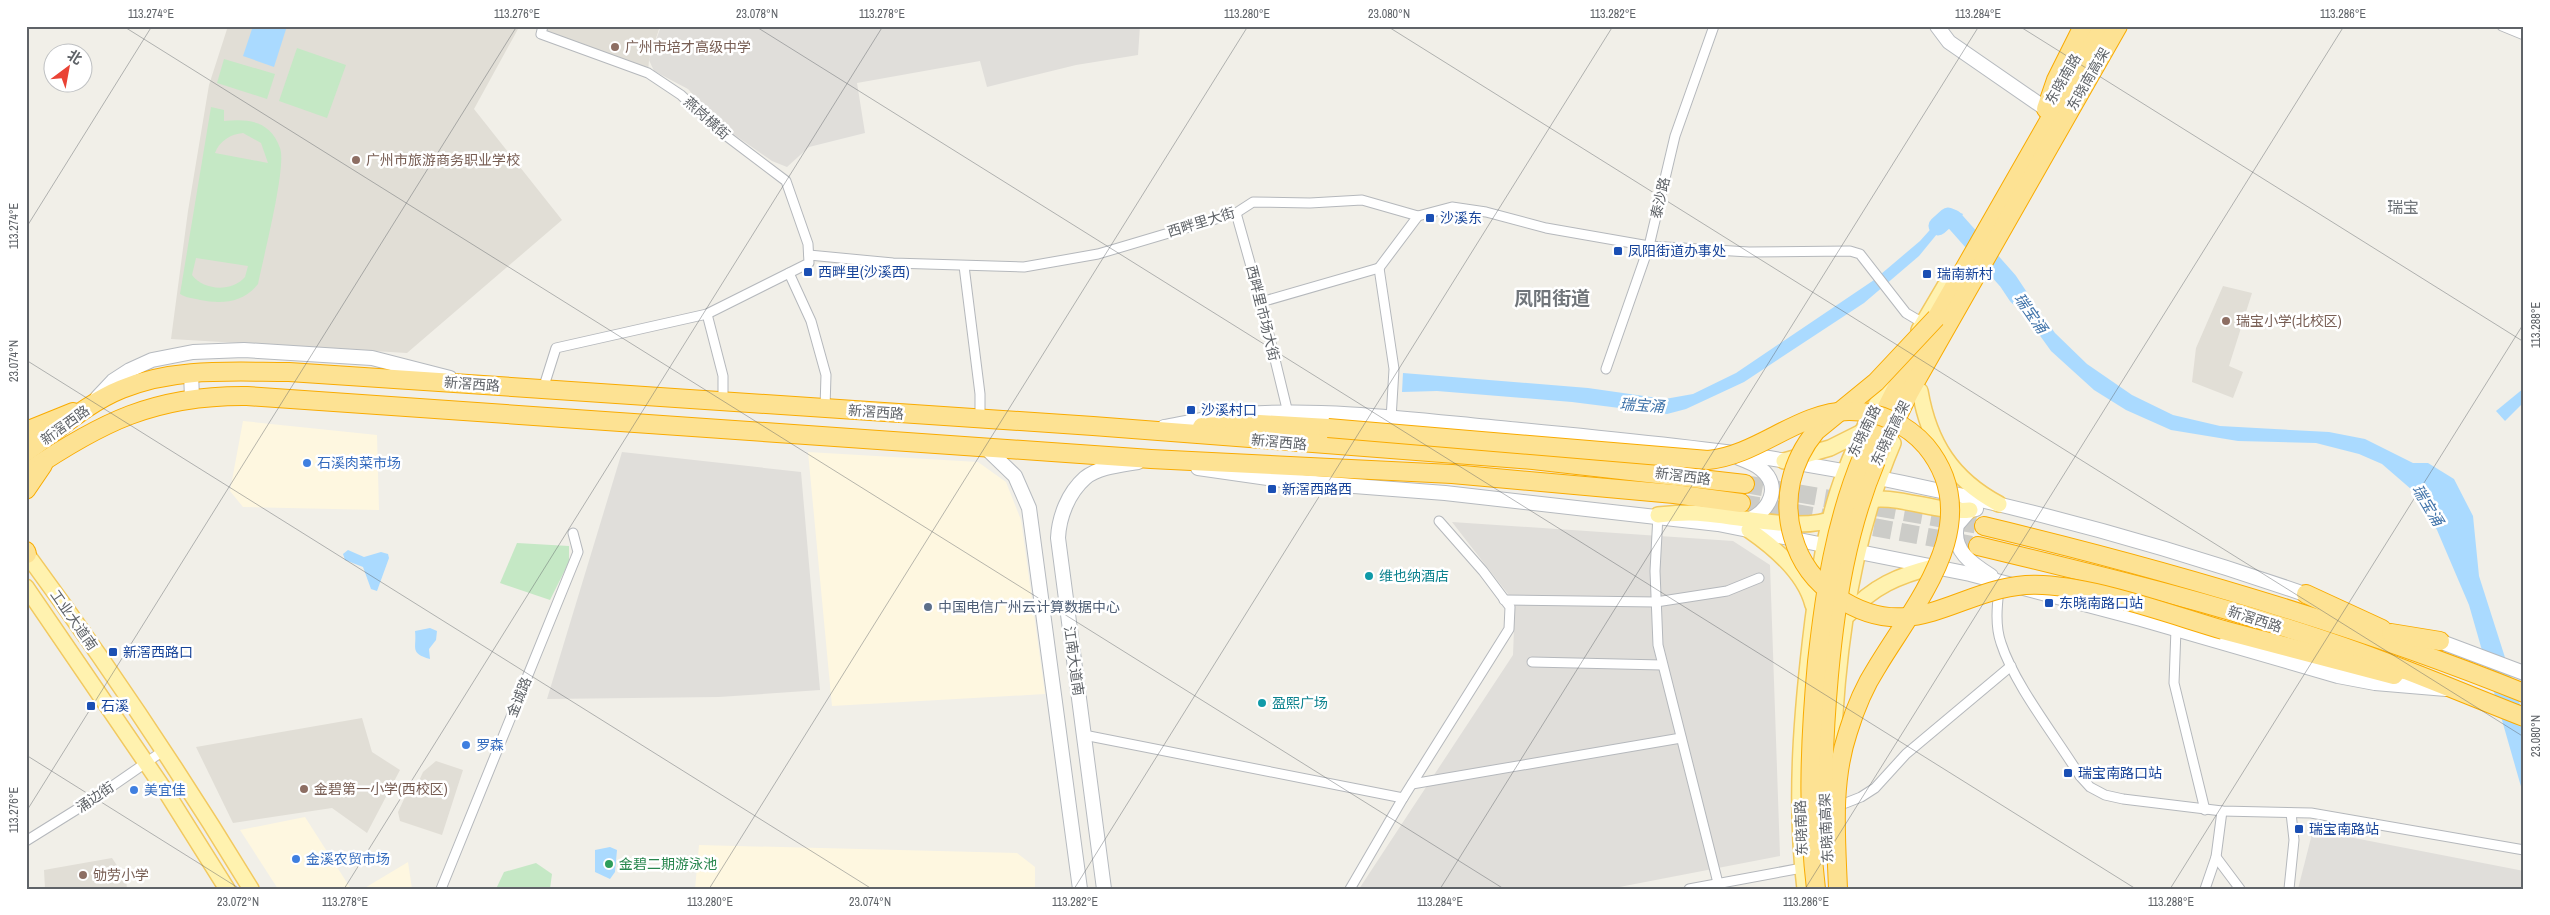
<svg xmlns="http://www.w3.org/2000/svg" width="2550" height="915" font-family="'Archivo Narrow','Noto Sans SC',sans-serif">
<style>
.commercial{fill:#fef7e0}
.industrial{fill:#e0deda}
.education{fill:#e1ded6}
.green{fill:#c5e8c5;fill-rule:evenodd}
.water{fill:#aadaff}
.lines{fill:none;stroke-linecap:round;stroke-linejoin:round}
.river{stroke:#aadaff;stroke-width:19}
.highway-tunnel{stroke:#ccccc8;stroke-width:18;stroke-dasharray:18 9;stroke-linecap:butt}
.street-casing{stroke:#b5b8bc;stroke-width:11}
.secondary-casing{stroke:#b6babf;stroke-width:16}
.primary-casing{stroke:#f2c960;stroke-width:18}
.highway-casing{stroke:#f9ab00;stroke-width:20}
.street{stroke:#fff;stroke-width:9}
.secondary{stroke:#fff;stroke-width:14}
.primary{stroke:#fff2af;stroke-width:15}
.highway{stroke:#fde293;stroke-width:18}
.highway-bridge-casing{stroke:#f9ab00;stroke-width:20;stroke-linecap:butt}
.highway-bridge{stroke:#fde293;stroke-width:18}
.ticks{fill:none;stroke:#5f6368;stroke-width:1;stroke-opacity:0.45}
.education-dot{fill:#8d6e63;stroke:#fff;stroke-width:2}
.transit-dot{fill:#1a4fb4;stroke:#fff;stroke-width:2}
.shop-dot{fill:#3f7fe0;stroke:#fff;stroke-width:2}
.culture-dot{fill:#0f9aa8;stroke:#fff;stroke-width:2}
.service-dot{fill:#5c6f8a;stroke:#fff;stroke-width:2}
.leisure-dot{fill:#2e9e5b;stroke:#fff;stroke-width:2}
.labels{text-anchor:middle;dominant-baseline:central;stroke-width:5;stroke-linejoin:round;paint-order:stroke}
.education-label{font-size:14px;fill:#785e54;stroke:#fff;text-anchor:start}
.street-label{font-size:14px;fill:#5f6368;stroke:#fff}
.transit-label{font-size:14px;fill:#164399;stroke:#fff;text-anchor:start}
.shop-label{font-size:14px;fill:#366cbe;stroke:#fff;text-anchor:start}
.culture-label{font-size:14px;fill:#0d838f;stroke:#fff;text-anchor:start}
.service-label{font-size:14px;fill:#4e5e75;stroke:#fff;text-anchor:start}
.leisure-label{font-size:14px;fill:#27864d;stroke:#fff;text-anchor:start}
.water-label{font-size:15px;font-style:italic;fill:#4174aa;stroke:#fff}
.quarter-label{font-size:16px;fill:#70757a;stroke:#fff}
.district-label{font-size:19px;font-weight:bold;fill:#70757a;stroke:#fff}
.neatline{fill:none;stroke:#5f6368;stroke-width:2}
.ticks-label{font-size:12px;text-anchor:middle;fill:#5f6368}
</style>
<rect width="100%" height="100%" fill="#f1efe8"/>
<!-- commercial -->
<g class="commercial">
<polygon points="243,421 377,435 379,510 243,507 230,491"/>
<polygon points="808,452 978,462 1006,482 1021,520 1045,694 832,706"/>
<polygon points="305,817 351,889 278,889 240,830"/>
<polygon points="699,845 1017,853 1035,867 1035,889 695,889"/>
<polygon points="408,862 412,889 363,889"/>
</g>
<!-- industrial -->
<g class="industrial">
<polygon points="661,26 1140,26 1138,55 1076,65 987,87 980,61 857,83 865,133 809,147 787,167 772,161 719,124 688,89 654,71 649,60"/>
<polygon points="622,452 801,472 820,690 719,697 547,699"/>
<polygon points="1452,522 1733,541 1770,565 1780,856 1609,889 1359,889 1513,655 1515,603"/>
<polygon points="2313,830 2524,871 2524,889 2298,889"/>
</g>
<!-- education -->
<g class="education">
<polygon points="228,26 516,26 518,29 474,109 562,220 407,353 171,339 188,211 209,85"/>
<polygon points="543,26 660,26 649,60 648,73 541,34"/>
<polygon points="2223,286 2252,293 2229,366 2243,372 2233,398 2192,382 2196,348"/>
<polygon points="362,718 372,752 400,770 367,833 332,808 233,823 196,747"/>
<polygon points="436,761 463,770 442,835 400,821 398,812 405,797 414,792 423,772"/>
<polygon points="112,858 126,879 127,889 45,889 44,870"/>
</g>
<!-- green -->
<g class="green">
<polygon points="297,48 346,65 327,118 279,101"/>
<polygon points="224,59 275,74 267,99 217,83"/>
<path d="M211,107l13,3v11c24,-2 46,-1 56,27 7,18 -17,111 -22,136 -15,19 -36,20 -58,16 -7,-2 -14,-2 -20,-6zM243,133l18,10 7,20 -53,-10c4,-12 16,-19 28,-20zM196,258l52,8 -3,11c-13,15 -41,14 -53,-2z"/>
<polygon points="517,543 569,546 569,562 550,600 500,583"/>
<polygon points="536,863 552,874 550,889 496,889 504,872"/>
</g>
<!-- water -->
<g class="water">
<polygon points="253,26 287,26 274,67 243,56"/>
<polygon points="1954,210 1963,214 1955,228 1946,223 1919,256 1864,303 1744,382 1686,409 1667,414 1572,402 1437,391 1402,392 1403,373 1588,388 1665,399 1693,394 1736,373 1874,280 1920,241 1945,213"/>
<polygon points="2009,270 2055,333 2087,364 2132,395 2173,415 2220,426 2329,432 2365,439 2413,463 2428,463 2454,479 2473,516 2479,576 2524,717 2524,797 2469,605 2437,530 2419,496 2382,464 2359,454 2316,443 2238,441 2171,430 2126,410 2094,390 2051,351 2001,281"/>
<polygon points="2524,388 2524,402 2505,421 2496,411"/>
<polygon points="348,550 364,557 381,552 388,554 389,558 377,591 371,589 363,567 345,560 343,554"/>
<path d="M430,628l7,3 -1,9 -7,9 1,10c-21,-6 -13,-11 -15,-28z"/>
<polygon points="610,847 617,850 615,872 610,879 595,872 595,850"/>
</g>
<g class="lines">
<!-- river -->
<polyline class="river" points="1938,226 1948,217 1953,219 2008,281 2018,296"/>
<!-- highway-tunnel -->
<g class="highway-tunnel">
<polyline points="1745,484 1984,526"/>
<polyline points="1741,503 1978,546"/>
</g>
<!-- street casing -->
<g class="street-casing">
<g id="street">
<polyline points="2502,26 2524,35"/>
<polyline points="1236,213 1261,302 1288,413"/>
<polyline points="809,255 893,263 1024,267 1098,254 1236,213 1253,202 1310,203 1362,200 1418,216 1452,207 1486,212 1546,228 1649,246 1749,252 1850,251 1860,254 1906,313 1923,323"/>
<polyline points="964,266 980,394 980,419"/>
<polyline points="1379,268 1394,369 1391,419"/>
<polyline points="1379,268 1418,216"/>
<polyline points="789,273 811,321 826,375 825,408"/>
<polyline points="1261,302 1379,268"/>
<polyline points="707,314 723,376 723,401"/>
<polyline points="1606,369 1649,246 1675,136 1714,26"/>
<polyline points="543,389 556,348 707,314 809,263 808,244 786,181 716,128 681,95 648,73 541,34 543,26"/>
<polyline points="1658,515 1655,571 1658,645 1718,883"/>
<path d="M1999,589c-2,17 -4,37 2,54 13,41 55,94 79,133l10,11 15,8 18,4 99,12 89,2 213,37"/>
<polyline points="1504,600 1656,602 1727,591 1759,578"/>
<polyline points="2176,629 2174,683 2205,810"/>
<polyline points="1532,662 1662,665"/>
<polyline points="1084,735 1403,798"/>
<polyline points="1412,784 1681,738"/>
<polyline points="1833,808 1861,797 1875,788 1906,754 2011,666"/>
<polyline points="26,841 95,798 163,751"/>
<polyline points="2216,857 2240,889"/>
<polyline points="441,889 578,552 573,533"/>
<polyline points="1350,889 1403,798 1509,629 1510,607 1483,571 1439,521"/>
<polyline points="1689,889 1802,868"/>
<polyline points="2205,889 2216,857 2222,811"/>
<polyline points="2289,889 2294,840 2291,813"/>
</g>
</g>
<!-- secondary casing -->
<g class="secondary-casing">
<g id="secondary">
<polyline points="1937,26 1949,42 2046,109"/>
<polyline points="191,373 192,398"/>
<polyline points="97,398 113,381 130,370 152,360 193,352 244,350 372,358 450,378"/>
<path d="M1164,427c27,-5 54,-11 82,-13 87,-6 177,7 264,15 84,8 169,16 252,28 188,30 375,78 554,141"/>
<polyline points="986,448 1015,476 1029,508 1080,889"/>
<path d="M1739,458c8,3 16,6 22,11 21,17 9,42 -13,51"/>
<polyline points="1198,468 1289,481 1445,493 1718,524 1970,574 2141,619 2338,676 2375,683 2446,689"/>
<path d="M1976,509l-6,1 -13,15c-6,25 15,39 34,51"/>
<polyline points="2431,638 2524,673"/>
<path d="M1104,889l-46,-351c1,-21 10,-45 27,-60 13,-11 36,-13 53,-16"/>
</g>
</g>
<!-- primary casing -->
<g class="primary-casing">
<g id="primary">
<polyline points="1919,330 1949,279"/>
<path d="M1920,391c9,52 32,88 79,113"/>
<polyline points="1784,461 1830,448 1862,432"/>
<path d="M1863,502c26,-11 75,12 107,8"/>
<path d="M1658,515c10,-1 21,-2 31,-2 43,0 109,22 149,4"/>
<path d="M1749,530c26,18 56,43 64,75"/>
<path d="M26,553c80,109 155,221 225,336"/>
<polyline points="26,587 168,795 227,889"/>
<path d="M1849,614c22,-27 51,-39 84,-47"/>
<path d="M1833,750c4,-104 19,-211 60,-307"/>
<path d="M1805,889c-11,-90 -3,-180 8,-269 7,-51 13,-100 32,-148 14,-38 34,-74 55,-109"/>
</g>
</g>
<!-- highway casing -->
<g class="highway-casing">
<g id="highway">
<polyline points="2046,109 2056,80 2083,26"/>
<polyline points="1202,427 1259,424 1328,428"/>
<polyline points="26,431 73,412"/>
<path d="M26,452c31,-21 61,-49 96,-63 53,-22 111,-17 167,-17l804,54 440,34 212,24"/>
<polyline points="1863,455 1898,385 2103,26"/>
<polyline points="1876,461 1909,393 2118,26"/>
<path d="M26,473c75,-51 129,-78 221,-77l904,63 301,15 222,20 67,9"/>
<polyline points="26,490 43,465"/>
<path d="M1984,526c184,44 364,96 540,167"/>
<path d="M1978,546c129,31 258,62 383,107 55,20 109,43 163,64"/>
<polyline points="26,551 27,554"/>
<polyline points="2306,594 2382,629"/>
<polyline points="2223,630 2394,675"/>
<polyline points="2391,633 2440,641"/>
</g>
</g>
<!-- street -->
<use href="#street" class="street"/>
<!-- secondary -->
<use href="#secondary" class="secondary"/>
<!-- primary -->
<use href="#primary" class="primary"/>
<!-- highway -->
<use href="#highway" class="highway"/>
<!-- highway-bridge casing -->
<g class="highway-bridge-casing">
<g id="highway-bridge">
<path d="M1936,318l-60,64 -60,49c-25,30 -34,69 -23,106 7,25 23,46 44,60 80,54 127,-17 206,-12 55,3 126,29 180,45"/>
<path d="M1328,428l380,32c51,-5 89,-48 141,-49 29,0 58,13 77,35 62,75 -10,156 -49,221 -13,20 -22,42 -29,65 -17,51 -12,104 -10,157"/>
<path d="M1824,811c-2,-46 1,-91 5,-136 7,-75 18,-145 47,-214"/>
<path d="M1816,889c-9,-76 -6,-151 1,-227 8,-72 18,-140 46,-207"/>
</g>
</g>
<!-- highway-bridge -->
<use href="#highway-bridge" class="highway-bridge"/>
</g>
<!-- ticks -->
<path class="ticks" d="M123,26l1381,863M755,26l1381,863M1387,26l1137,711M2019,26l505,316M26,228l126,-202M26,360l846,529M26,755l214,134M26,812l491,-786M344,889l539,-863M709,889l539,-863M1074,889l539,-863M1440,889l539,-863M1805,889l539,-863M2170,889l354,-566"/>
<!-- markers -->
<g class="education-dot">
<circle cx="615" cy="47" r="5"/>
<circle cx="356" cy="160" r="5"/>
<circle cx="2226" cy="321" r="5"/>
<circle cx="304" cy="789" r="5"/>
<circle cx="83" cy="875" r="5"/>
</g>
<g class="transit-dot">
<rect x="1425" y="213" width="10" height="10" rx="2.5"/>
<rect x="1613" y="246" width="10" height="10" rx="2.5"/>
<rect x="803" y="267" width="10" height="10" rx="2.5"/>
<rect x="1922" y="269" width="10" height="10" rx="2.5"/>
<rect x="1186" y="405" width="10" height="10" rx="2.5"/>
<rect x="1267" y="484" width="10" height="10" rx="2.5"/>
<rect x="2044" y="598" width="10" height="10" rx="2.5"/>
<rect x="108" y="647" width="10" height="10" rx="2.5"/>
<rect x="86" y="701" width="10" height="10" rx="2.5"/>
<rect x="2063" y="768" width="10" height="10" rx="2.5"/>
<rect x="2294" y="824" width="10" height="10" rx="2.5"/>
</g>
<g class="shop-dot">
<circle cx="307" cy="463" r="5"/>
<circle cx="466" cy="745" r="5"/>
<circle cx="134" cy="790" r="5"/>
<circle cx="296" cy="859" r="5"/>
</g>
<g class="culture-dot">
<circle cx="1369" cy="576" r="5"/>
<circle cx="1262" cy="703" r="5"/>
</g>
<circle class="service-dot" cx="928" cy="607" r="5"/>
<circle class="leisure-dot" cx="609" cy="864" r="5"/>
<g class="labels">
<!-- education labels -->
<g class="education-label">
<text x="625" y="47">广州市培才高级中学</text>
<text x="366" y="160">广州市旅游商务职业学校</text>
<text x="2236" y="321">瑞宝小学(北校区)</text>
<text x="314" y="789">金碧第一小学(西校区)</text>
<text x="93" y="875">劬劳小学</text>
</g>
<!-- street labels -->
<g class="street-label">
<text transform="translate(2063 79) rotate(-60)">东晓南路</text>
<text transform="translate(2088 79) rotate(-60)">东晓南高架</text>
<text transform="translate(707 118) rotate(42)">燕岗横街</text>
<text transform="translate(1660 198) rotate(-77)">泰沙路</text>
<text transform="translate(1201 222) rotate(-17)">西畔里大街</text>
<text transform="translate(1263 313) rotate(76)">西畔里市场大街</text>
<text transform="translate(472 384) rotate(4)">新滘西路</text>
<text transform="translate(876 412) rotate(4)">新滘西路</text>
<text transform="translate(65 425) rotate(-36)">新滘西路</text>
<text transform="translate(1864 431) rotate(-64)">东晓南路</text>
<text transform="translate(1890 433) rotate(-64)">东晓南高架</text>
<text transform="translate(1279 442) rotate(5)">新滘西路</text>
<text transform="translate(1683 476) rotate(7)">新滘西路</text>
<text transform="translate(2255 619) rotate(18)">新滘西路</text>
<text transform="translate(74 620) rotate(55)">工业大道南</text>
<text transform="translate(1074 661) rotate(82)">江南大道南</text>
<text transform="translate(519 697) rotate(-68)">金诚路</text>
<text transform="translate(95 797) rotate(-34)">涌边街</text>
<text transform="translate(1801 828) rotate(-92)">东晓南路</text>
<text transform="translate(1826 828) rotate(-93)">东晓南高架</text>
</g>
<!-- transit labels -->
<g class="transit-label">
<text x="1440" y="218">沙溪东</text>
<text x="1628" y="251">凤阳街道办事处</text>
<text x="818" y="272">西畔里(沙溪西)</text>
<text x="1937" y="274">瑞南新村</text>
<text x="1201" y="410">沙溪村口</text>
<text x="1282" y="489">新滘西路西</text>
<text x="2059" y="603">东晓南路口站</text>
<text x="123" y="652">新滘西路口</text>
<text x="101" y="706">石溪</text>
<text x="2078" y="773">瑞宝南路口站</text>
<text x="2309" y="829">瑞宝南路站</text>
</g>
<!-- shop labels -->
<g class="shop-label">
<text x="317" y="463">石溪肉菜市场</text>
<text x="476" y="745">罗森</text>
<text x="144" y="790">美宜佳</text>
<text x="306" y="859">金溪农贸市场</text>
</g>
<!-- culture labels -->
<g class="culture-label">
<text x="1379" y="576">维也纳酒店</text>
<text x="1272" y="703">盈熙广场</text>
</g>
<!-- service labels -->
<g class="service-label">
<text x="938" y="607">中国电信广州云计算数据中心</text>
</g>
<!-- leisure labels -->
<g class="leisure-label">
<text x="619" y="864">金碧二期游泳池</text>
</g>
<!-- water labels -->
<g class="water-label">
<text transform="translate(2031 313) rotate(55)">瑞宝涌</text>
<text transform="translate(1642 405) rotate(4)">瑞宝涌</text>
<text transform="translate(2428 505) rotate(59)">瑞宝涌</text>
</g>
<!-- quarter labels -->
<g class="quarter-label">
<text x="2403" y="207">瑞宝</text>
</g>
<!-- district labels -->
<g class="district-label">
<text x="1552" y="298">凤阳街道</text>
</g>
</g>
<!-- border -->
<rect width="2550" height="915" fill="none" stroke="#ffffff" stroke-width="55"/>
<!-- north arrow -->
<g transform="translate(68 68) rotate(32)"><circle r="24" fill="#ffffff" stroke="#bfc1c3"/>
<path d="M0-4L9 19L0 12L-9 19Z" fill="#ea4335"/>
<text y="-8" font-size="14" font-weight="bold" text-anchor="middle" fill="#5f6368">北</text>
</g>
<rect x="28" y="28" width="2494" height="860" class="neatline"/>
<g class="ticks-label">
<text x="151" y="18">113.274°E</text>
<text x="517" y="18">113.276°E</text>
<text x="757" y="18">23.078°N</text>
<text x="882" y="18">113.278°E</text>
<text x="1247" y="18">113.280°E</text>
<text x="1389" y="18">23.080°N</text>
<text x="1613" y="18">113.282°E</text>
<text x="1978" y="18">113.284°E</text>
<text x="2343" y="18">113.286°E</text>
<text transform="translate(14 226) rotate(-90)" y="4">113.274°E</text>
<text transform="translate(2536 325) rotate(-90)" y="4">113.288°E</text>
<text transform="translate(14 361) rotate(-90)" y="4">23.074°N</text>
<text transform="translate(2536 736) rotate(-90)" y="4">23.080°N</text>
<text transform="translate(14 810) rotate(-90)" y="4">113.276°E</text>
<text x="238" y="906">23.072°N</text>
<text x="345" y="906">113.278°E</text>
<text x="710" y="906">113.280°E</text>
<text x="870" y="906">23.074°N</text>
<text x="1075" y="906">113.282°E</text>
<text x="1440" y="906">113.284°E</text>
<text x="1806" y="906">113.286°E</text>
<text x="2171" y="906">113.288°E</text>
</g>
</svg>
